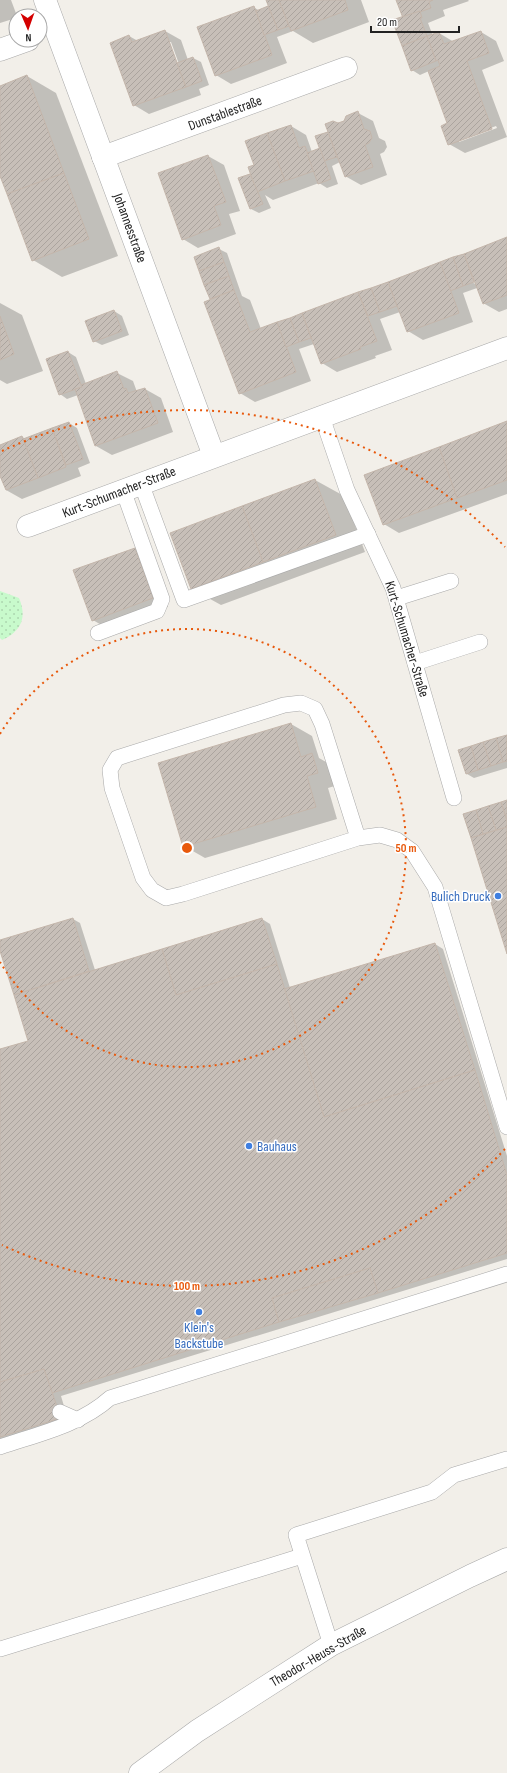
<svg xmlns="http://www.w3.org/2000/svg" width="507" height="1773" font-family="'Sofia Sans Condensed',sans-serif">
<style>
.park{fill:url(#park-dots)}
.shadow{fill:#0003;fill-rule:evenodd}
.building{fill:url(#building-hatch);stroke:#c4b6ab}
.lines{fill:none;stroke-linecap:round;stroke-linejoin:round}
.service-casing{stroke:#a9a9a9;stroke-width:16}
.minor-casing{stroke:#a9a9a9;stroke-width:23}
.tertiary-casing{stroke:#a9a9a9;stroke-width:23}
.service{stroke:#fff;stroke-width:15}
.minor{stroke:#fff;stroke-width:22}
.tertiary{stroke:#fff;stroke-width:22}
.ring{fill:none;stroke:#e8590c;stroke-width:2;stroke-dasharray:2 4}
.shop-dot{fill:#3f7fe0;stroke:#fff;stroke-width:1.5}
.labels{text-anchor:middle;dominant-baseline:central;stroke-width:3;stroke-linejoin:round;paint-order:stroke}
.street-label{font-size:14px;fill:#222;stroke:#fff}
.shop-label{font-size:14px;fill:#366cbe;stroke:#fff;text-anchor:end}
.centre{fill:#e8590c;stroke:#fff;stroke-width:2}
.ring-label{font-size:12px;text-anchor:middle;font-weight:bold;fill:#e8590c;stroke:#fff;stroke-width:3;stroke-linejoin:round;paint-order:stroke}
</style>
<defs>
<pattern id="park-dots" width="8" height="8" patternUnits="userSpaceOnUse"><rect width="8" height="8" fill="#c8facc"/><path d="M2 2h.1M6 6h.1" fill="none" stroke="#acd6af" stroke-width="1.8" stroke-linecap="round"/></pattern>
<pattern id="building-hatch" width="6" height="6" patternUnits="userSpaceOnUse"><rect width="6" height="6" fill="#c7bfb8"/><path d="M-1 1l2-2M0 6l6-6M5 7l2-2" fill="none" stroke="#aba49e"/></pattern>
</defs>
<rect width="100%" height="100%" fill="#f2efe9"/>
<!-- park -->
<path class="park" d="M0,591l19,7c8,19 3,33 -17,42l-2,-2z"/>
<!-- shadow -->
<g class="shadow">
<polygon points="0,0 11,0 17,16 16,18 0,23"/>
<polygon points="267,0 361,0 369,22 313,43 293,31 277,37 287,63 231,84 216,75 253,7 260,11 270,6"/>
<path d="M397,0h71l1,1 -26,9 2,6 -17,7 5,13 6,-3 15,9 27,-10 15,9 8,20 -22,9 25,67 -42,16 -16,-9v-20l-20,-53 -9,4 -8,-5 -8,-52zM496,126l1,2 -38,14v-2z"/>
<path d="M165,31l16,9 7,20 5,-2 8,4 8,23 -10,4 2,6 -52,19 -15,-9 -5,-69 9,5zM169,42h2l8,22h-2z"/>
<polygon points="27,76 56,93 118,256 62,277 33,260 0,173 0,87"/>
<polygon points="358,113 373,121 379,138 385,141 387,147 384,152 380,154 387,175 361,185 345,176 340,162 332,166 338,184 327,188 319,183 273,200 265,195 271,208 259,213 251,209 250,175 253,176 255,165 291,126 306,135 312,152 321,149 328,133 330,134 338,124"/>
<polygon points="208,156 224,165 240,211 229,214 236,234 198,248 183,239 159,174"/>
<path d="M507,238v71l-8,3 -16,-9 -6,-15 -14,5 10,29 -50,18 -15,-9 -8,-19 -20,7 12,31 -17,6 1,2 -39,14 -15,-9 -8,-19 -15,5 12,32 -56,21 -15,-9 -29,-93 -16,-42 24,-9 8,4 15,43 8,4 11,29zM470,279l5,2v3l-6,-4z"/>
<polygon points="0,303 22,315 43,371 7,384 0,380"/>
<polygon points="114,311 122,316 129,335 102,345 94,341"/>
<polygon points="68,352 76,357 86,384 117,373 133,381 137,392 145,389 161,398 173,432 112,455 96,446 78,395 67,399 60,394"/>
<polygon points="507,422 507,494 399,533 384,524"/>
<polygon points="69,423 77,428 90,463 78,468 81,476 22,499 6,490 0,446 22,437 26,439"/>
<polygon points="315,480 344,496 365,552 221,605 192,589 171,534"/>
<polygon points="135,549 150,558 168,607 108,629 93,620"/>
<polygon points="291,724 312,736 319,758 333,766 338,785 328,788 337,819 205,858 184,846"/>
<polygon points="507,735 507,768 474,778 467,774"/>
<polygon points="507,801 507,951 465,814"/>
<polygon points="73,919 80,923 95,970 262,919 270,924 290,988 435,944 443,949 507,1156 507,1259 61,1396 69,1423 0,1443 0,1050 29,1041 0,947 0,941"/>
</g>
<!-- building -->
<g class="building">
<polygon points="266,0 279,0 289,26 278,30"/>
<polygon points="279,0 345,0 348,10 291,31"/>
<polygon points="396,0 433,0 429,2 431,8 403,18"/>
<polygon points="254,6 272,55 215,76 197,27"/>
<polygon points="268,6 278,30 264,35 256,11"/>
<polygon points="420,11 422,18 420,18 427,36 402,46 392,20"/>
<polygon points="165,30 186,87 133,106 110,43 129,35 132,42"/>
<polygon points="481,31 489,53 467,61 492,129 448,145 441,126 447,123 428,71 440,66 438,60 436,61 427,36 439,32 444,44"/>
<polygon points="427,36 436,61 411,71 402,46"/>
<polygon points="193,57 202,81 186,87 177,63"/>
<polygon points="27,75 64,173 7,194 0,176 0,86"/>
<polygon points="358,111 364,129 370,131 372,138 369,143 365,145 373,167 345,177 325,124 333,121 338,123 344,121 346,116"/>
<polygon points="291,125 299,148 305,146 314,171 285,181 267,133"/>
<polygon points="328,132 337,157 324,161 315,136"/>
<polygon points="267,133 285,181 257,192 248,167 254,165 245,141"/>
<polygon points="320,148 331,179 318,184 307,153"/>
<polygon points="208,155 226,202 214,206 221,225 182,240 158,173"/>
<polygon points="64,173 89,239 32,261 7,194"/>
<polygon points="250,174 263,204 250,209 238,178"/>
<polygon points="507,237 507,295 483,304 464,254"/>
<polygon points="219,247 224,262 199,271 194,257"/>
<polygon points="464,254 474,282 463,286 453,257"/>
<polygon points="453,257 463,286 450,291 440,262"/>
<polygon points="224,262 229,276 204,285 199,271"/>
<polygon points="440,262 459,313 407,332 388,282"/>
<polygon points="229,276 234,290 210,299 204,285"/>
<polygon points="388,282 397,306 380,312 371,288"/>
<polygon points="371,288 380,312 368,316 358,292"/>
<polygon points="234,290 250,332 277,322 296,372 239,394 204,302"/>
<polygon points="358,292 377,341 360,347 361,349 321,364 302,313"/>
<polygon points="114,310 122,331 93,342 85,321"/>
<polygon points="302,313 311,338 299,342 290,318"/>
<polygon points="0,316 14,354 0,360"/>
<polygon points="290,318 299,342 286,347 277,322"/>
<polygon points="68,351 82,387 59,395 46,359"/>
<polygon points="117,371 124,389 126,388 128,393 145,388 158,423 95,446 75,389 82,387 81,385"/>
<polygon points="507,421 507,480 457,498 439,447"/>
<polygon points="69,422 83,459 66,465 52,428"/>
<polygon points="52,428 66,467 38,478 23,439"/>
<polygon points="22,436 38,478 6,490 0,476 0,445"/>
<polygon points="439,447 457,498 383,525 364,475"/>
<polygon points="315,479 336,535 263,562 242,506"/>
<polygon points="242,506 263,562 191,589 170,533"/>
<polygon points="135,548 153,598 92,621 73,570"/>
<polygon points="291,723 301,757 312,753 318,773 307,776 316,807 183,847 158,763"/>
<polygon points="507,735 507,761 503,762 496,738"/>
<polygon points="496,738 503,762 491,766 483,742"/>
<polygon points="483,742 491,766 478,770 471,746"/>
<polygon points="471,746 478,770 466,774 458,750"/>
<polygon points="507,800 507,821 501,802"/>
<polygon points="501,802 507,821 507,827 496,830 488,806"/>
<polygon points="488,806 496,830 483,834 476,810"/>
<polygon points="476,810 483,834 471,838 463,814"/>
<polygon points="507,827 507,954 471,838"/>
<polygon points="73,918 89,971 14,995 0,951 0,940"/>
<polygon points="262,918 277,964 176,995 162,949"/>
<polygon points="435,943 475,1070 324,1117 284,989"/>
<polygon points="162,949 176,995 277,964 324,1117 475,1070 507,1175 507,1253 378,1293 370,1268 272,1298 279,1322 52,1393 44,1369 0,1382 0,1049 28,1041 14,995"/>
<polygon points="370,1268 378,1293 279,1322 272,1298"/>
<polygon points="44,1369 61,1418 0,1437 0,1382"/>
</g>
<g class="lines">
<!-- service casing -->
<g class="service-casing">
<g id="service">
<polyline points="322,417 347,490 393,588 454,798"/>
<polyline points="141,483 184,600 368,534"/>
<polyline points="397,598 451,581"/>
<polyline points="98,633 157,611 162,599 123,490"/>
<polyline points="415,663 480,642"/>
<polyline points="358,838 322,724 315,709 301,703 284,705 117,758 110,770 112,788 143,878 152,890 166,898 183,894 358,838 380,835 397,840 412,851 435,887 507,1127"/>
<polyline points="60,1412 78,1420"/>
<path d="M0,1447c38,-13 80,-22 110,-49l397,-124"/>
<polyline points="331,1645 296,1535 432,1492 454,1475 507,1459"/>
<polyline points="0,1649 302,1556"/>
</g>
</g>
<!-- minor casing -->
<g class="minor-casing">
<g id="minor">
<polyline points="45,0 214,456"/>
<polyline points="0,50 28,40"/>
<polyline points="103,157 346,68"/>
<polyline points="28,526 507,348"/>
</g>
</g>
<!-- tertiary casing -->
<g class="tertiary-casing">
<polyline id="tertiary" points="140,1773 197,1731 331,1645 470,1576 507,1559"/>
</g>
<!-- service -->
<use href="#service" class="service"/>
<!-- minor -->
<use href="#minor" class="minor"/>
<!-- tertiary -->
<use href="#tertiary" class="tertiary"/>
</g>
<!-- distance rings -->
<g class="ring">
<path d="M0 734A219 219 0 1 1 0 962"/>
<path d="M505 1149A438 438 0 0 1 2 1245M2 451A438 438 0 0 1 505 547"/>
</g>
<!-- markers -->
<g class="shop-dot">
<circle cx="498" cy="896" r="4"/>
<circle cx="249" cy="1146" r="4"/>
<circle cx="199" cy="1312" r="4"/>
</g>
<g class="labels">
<!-- street labels -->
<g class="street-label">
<text transform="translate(225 113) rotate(-20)">Dunstablestraße</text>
<text transform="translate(130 228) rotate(70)">Johannesstraße</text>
<text transform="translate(119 492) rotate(-21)">Kurt-Schumacher-Straße</text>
<text transform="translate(407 639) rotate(73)">Kurt-Schumacher-Straße</text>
<text transform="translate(318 1656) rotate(-30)">Theodor-Heuss-Straße</text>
</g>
<!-- shop labels -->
<g class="shop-label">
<text x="490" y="896">Bulich Druck</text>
<text x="257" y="1146" text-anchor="start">Bauhaus</text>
<text x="199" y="1327" text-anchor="middle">Klein's<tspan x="199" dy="16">Backstube</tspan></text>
</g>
</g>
<circle cx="187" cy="848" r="6" class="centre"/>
<g class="ring-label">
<text x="406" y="852">50 m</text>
<text x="187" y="1290">100 m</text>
</g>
<!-- north arrow -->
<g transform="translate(28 28) rotate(178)"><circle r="19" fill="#ffffff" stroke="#a7a7a7"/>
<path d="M0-3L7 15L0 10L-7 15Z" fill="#d40000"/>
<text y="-6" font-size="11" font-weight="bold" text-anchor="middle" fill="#222222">N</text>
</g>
<!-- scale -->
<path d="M371 26v6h88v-6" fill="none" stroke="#222222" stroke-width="2"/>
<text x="377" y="26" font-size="12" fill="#222222" stroke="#ffffff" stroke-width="3" paint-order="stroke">20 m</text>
</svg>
